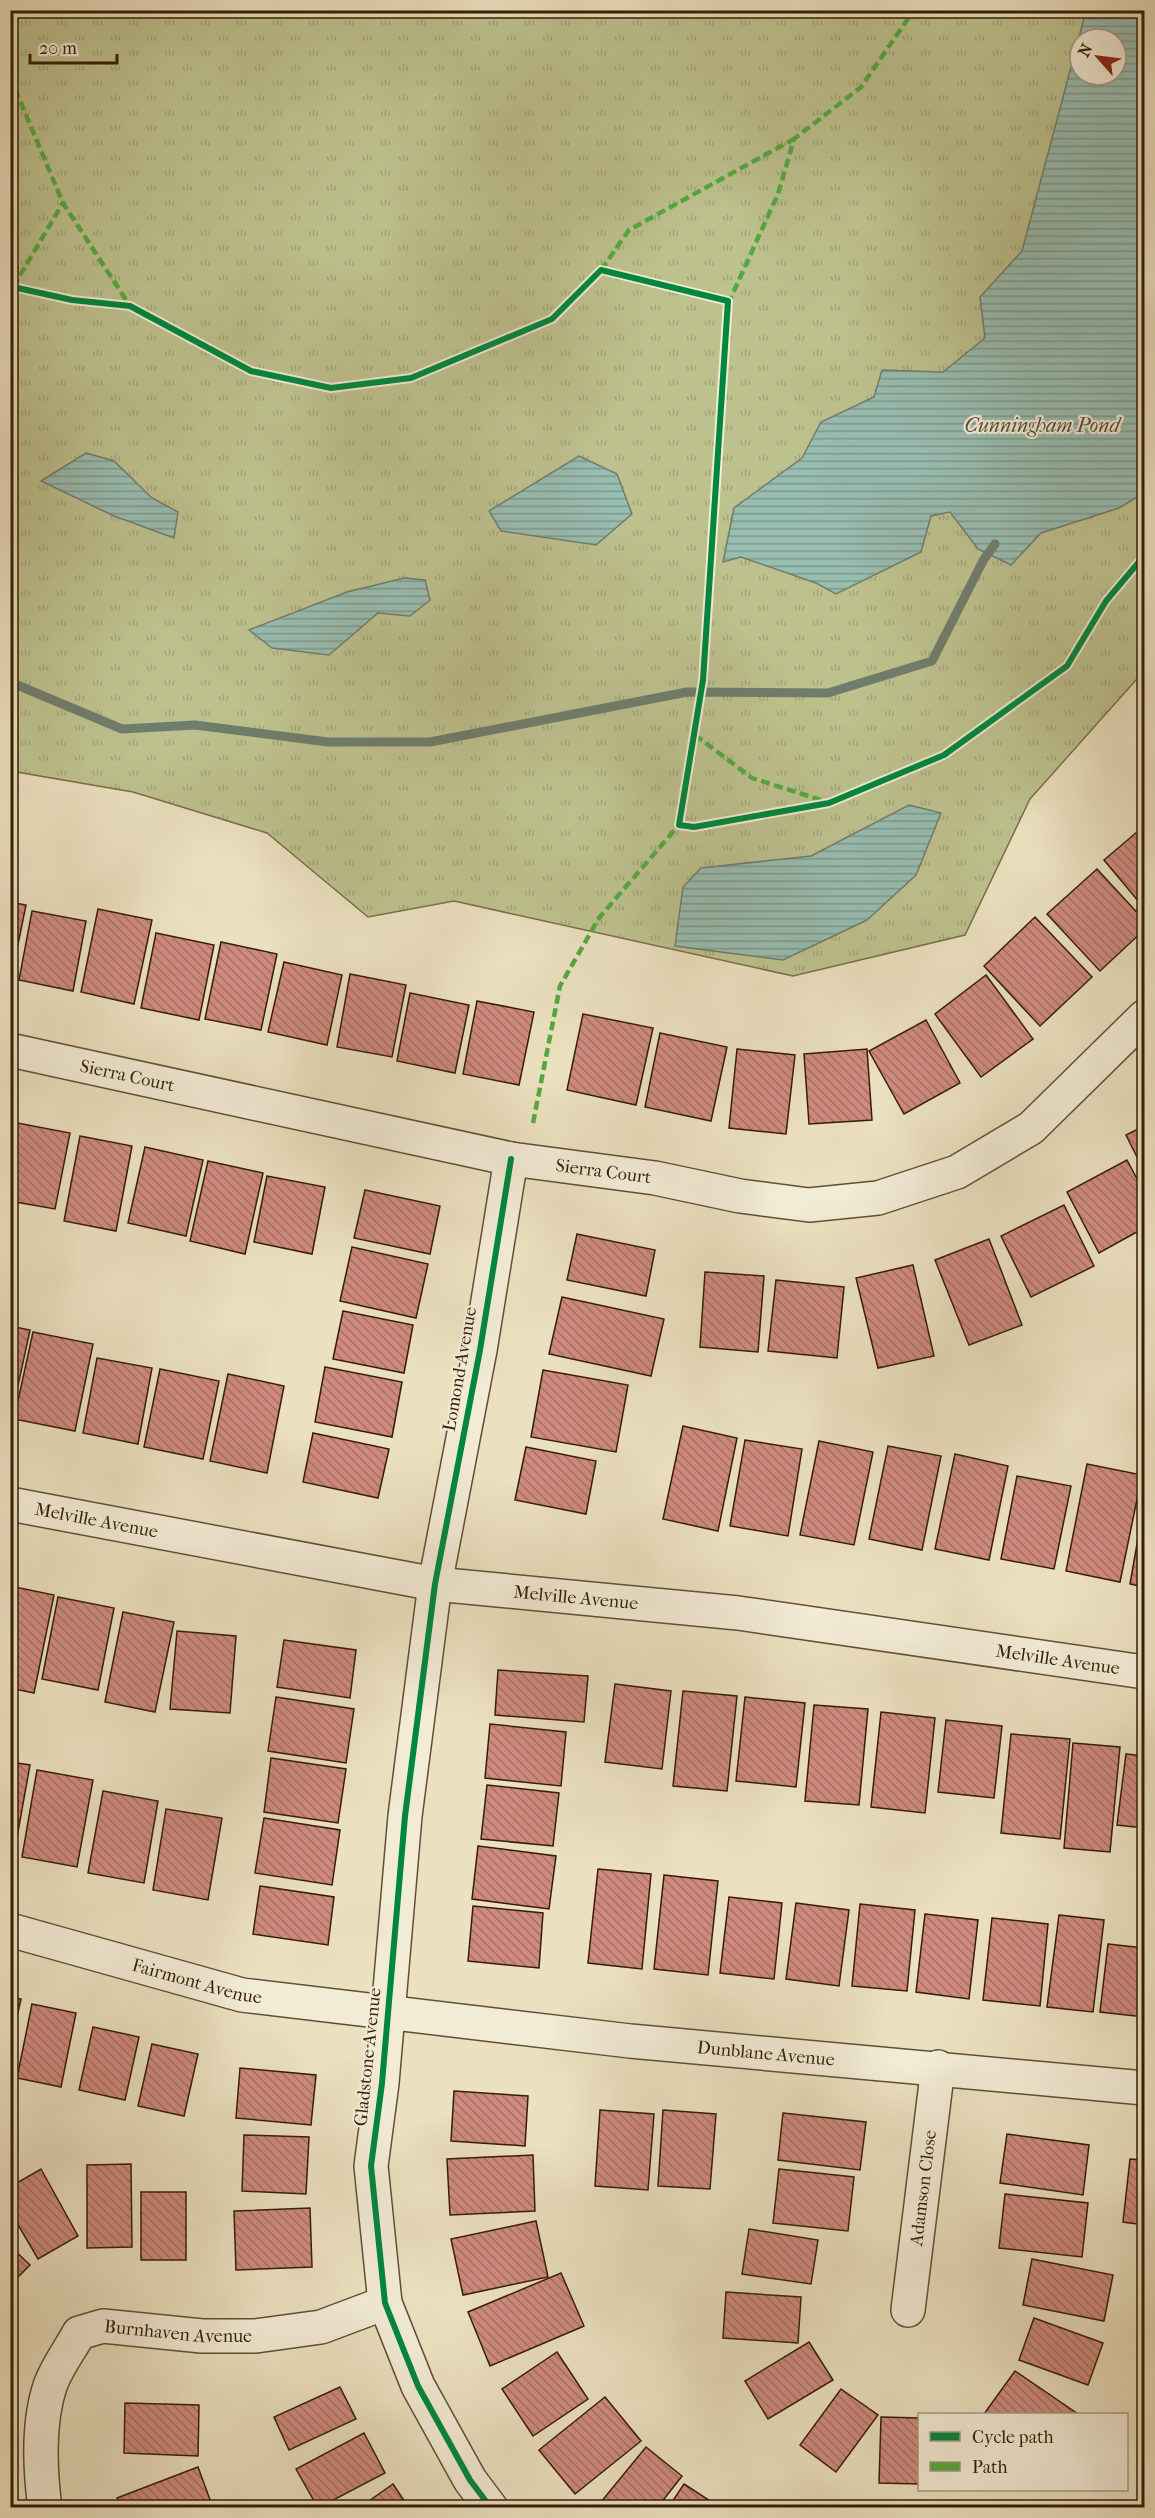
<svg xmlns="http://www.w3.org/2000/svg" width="1155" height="2518" font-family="'IM FELL French Canon',serif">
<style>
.park{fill:url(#park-tufts);stroke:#796f4a;stroke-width:1.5;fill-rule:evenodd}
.water{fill:url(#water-rules);stroke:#707d6c;stroke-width:1.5;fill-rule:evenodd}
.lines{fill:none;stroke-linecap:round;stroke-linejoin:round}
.stream{stroke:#707d6c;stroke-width:9}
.building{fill:url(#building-back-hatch);stroke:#351d05;stroke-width:1.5}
.minor-casing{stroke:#624e34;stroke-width:36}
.minor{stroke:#f2ebd5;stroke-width:33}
.quiet{stroke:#54a940;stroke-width:4.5;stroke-dasharray:9 4.5;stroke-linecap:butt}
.cycleway-casing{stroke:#f2ebd5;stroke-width:10}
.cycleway{stroke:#00873e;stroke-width:6}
.labels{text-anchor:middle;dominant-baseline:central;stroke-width:4.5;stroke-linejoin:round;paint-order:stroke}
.street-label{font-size:18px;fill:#351d05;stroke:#f2ebd5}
.water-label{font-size:20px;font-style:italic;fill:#534d39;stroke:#f2ebd5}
</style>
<defs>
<pattern id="park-tufts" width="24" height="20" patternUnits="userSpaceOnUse" patternTransform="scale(1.5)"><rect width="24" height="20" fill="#bdc18e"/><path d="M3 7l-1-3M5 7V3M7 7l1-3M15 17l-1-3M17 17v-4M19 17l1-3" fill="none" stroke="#a3a579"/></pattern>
<pattern id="water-rules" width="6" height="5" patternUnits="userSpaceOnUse" patternTransform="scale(1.5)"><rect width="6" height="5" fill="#98bdb1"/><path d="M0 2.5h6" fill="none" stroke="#7d998e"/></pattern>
<pattern id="building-back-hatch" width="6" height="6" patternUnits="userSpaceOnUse" patternTransform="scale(1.5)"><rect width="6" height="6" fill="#ce8a7e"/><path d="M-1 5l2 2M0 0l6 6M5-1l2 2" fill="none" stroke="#a87065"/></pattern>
</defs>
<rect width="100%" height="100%" fill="#ebe0bf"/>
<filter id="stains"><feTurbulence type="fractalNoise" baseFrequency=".00333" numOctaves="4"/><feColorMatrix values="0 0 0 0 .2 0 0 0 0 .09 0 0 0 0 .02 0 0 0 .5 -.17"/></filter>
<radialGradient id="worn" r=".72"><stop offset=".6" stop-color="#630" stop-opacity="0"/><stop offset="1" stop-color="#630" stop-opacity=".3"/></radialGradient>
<!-- park -->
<path class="park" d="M10,11h1134v660l-114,128 -65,136 -172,41 -339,-75 -86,16 -101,-84 -134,-41 -122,-21zM1080,39h36v36h-36z"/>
<!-- water -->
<g class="water">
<path d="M1086,11h58v482l-25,15 -78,25 -30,32 -33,-16 -28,-37 -19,4 -10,36 -85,42 -20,-11 -75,-26 -18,5 11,-54 68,-50 19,-36 53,-25 8,-27 61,2 42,-34 -5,-41 42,-46zM1080,39h36v36h-36z"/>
<polygon points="86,453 114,461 152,498 178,512 174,538 114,516 41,481"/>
<polygon points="579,456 617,474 632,514 596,545 501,531 489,511"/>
<polygon points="404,578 425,580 430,600 410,616 378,613 329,655 272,648 249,630 347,592"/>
<polygon points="909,805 941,813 916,875 867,920 783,960 675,946 683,887 701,868 811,856"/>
</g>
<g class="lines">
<!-- stream -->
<polyline class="stream" points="10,682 122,729 195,725 328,742 430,742 687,692 828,693 932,661 984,559 995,544"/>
</g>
<!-- building -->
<g class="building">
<polygon points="1144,826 1144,908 1104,860"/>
<polygon points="1097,869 1144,920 1144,930 1100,971 1047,914"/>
<polygon points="10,902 26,905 11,979 10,979"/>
<polygon points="98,909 152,920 134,1004 81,992"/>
<polygon points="32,911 86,921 73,991 19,980"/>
<polygon points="1035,917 1092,977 1040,1026 984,966"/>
<polygon points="156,933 214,945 199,1020 141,1008"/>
<polygon points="221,942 277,954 261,1030 205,1019"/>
<polygon points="284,962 342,975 327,1045 268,1032"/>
<polygon points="350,974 406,985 392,1057 337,1047"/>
<polygon points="986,975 1033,1039 981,1077 935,1014"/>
<polygon points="410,993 469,1005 455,1073 397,1061"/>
<polygon points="477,1001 534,1012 519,1085 463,1074"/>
<polygon points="583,1014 653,1028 636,1105 567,1090"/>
<polygon points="926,1020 960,1083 904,1114 869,1051"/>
<polygon points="660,1033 727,1047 711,1121 645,1107"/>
<polygon points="737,1049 795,1055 786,1134 729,1128"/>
<polygon points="867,1049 872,1120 809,1124 804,1054"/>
<polygon points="12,1122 70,1133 55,1209 10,1201"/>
<polygon points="1144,1126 1144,1171 1126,1135"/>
<polygon points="80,1136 132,1146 116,1231 64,1221"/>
<polygon points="145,1147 203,1160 186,1236 128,1223"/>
<polygon points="1127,1160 1144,1192 1144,1228 1099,1253 1067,1192"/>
<polygon points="208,1161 263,1173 245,1254 190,1241"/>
<polygon points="267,1176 325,1187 312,1254 254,1242"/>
<polygon points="365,1190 440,1206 430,1254 354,1238"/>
<polygon points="1064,1205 1094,1266 1031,1297 1001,1236"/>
<polygon points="577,1234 655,1250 646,1296 567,1280"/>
<polygon points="989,1239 1022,1325 969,1345 935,1260"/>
<polygon points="352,1247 428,1264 416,1318 340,1301"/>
<polygon points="913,1265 934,1356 878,1368 856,1278"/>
<polygon points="705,1272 764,1276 758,1352 700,1347"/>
<polygon points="776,1280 844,1287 837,1358 768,1351"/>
<polygon points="562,1297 664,1319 651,1376 549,1354"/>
<polygon points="343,1311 413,1325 404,1373 333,1359"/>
<polygon points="10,1326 30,1330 11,1418 10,1418"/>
<polygon points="33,1332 93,1344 75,1431 14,1419"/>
<polygon points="97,1358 152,1368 138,1444 83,1433"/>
<polygon points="325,1367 402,1382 392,1437 315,1422"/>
<polygon points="160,1369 219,1381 203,1459 144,1447"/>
<polygon points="543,1370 628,1385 616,1452 531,1437"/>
<polygon points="228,1374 284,1386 267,1473 210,1461"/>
<polygon points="683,1426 737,1438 718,1531 663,1519"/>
<polygon points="313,1433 389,1449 378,1498 303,1482"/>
<polygon points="745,1440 802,1449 788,1536 730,1526"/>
<polygon points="819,1441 873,1452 854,1545 800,1535"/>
<polygon points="888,1446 941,1456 922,1550 869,1539"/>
<polygon points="526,1447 596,1461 586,1514 515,1500"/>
<polygon points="955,1454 1008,1466 989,1560 935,1549"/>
<polygon points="1087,1464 1142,1475 1120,1582 1066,1571"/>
<polygon points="1017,1476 1071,1486 1054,1569 1001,1559"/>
<polygon points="1144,1504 1144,1587 1130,1584"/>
<polygon points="10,1586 54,1595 34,1693 10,1688"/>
<polygon points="58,1597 114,1608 98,1690 42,1679"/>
<polygon points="123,1612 174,1622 155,1712 105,1702"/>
<polygon points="177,1631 236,1636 230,1713 170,1709"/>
<polygon points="284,1640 356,1650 350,1698 277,1687"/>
<polygon points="498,1670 588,1676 584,1722 495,1715"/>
<polygon points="615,1684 671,1691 662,1769 605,1762"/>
<polygon points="683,1691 737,1696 727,1791 673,1786"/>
<polygon points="276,1697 354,1709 346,1763 268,1751"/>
<polygon points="745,1697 805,1703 796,1787 736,1781"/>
<polygon points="814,1705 868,1709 859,1805 805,1801"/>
<polygon points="881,1712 935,1718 925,1813 871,1807"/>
<polygon points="946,1720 1002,1726 994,1798 938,1792"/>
<polygon points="490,1724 566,1732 561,1786 485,1778"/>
<polygon points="1011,1734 1070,1739 1060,1839 1001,1833"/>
<polygon points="1073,1743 1120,1747 1110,1852 1064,1848"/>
<polygon points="1126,1754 1144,1756 1144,1828 1117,1825"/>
<polygon points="271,1758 346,1769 338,1823 264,1812"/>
<polygon points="10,1762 30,1765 14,1854 10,1853"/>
<polygon points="37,1770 93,1780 77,1867 22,1857"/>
<polygon points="487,1785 559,1793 553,1846 481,1839"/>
<polygon points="103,1791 158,1801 144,1883 88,1873"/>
<polygon points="166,1809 222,1818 208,1900 153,1890"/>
<polygon points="264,1818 340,1830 332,1885 255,1873"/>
<polygon points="478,1846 556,1856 549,1909 472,1899"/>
<polygon points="598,1869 651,1874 642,1969 588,1963"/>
<polygon points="664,1875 718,1881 708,1975 654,1969"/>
<polygon points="260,1886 334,1897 328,1945 253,1934"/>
<polygon points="729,1897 782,1903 774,1979 720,1973"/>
<polygon points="796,1903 849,1910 839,1986 786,1979"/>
<polygon points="860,1904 915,1910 907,1991 852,1986"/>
<polygon points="473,1906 543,1913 539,1968 468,1961"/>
<polygon points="925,1914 978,1920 969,1999 916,1992"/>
<polygon points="1059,1915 1104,1920 1093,2012 1047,2007"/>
<polygon points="992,1918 1048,1924 1040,2006 983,2000"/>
<polygon points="1108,1944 1144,1948 1144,2017 1100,2012"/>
<polygon points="10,1997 21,1999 10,2047"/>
<polygon points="32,2004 76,2013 61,2087 17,2078"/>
<polygon points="93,2027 139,2037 125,2100 79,2090"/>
<polygon points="152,2044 198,2054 184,2116 138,2106"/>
<polygon points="240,2068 316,2075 311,2125 236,2118"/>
<polygon points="454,2091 528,2096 525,2146 451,2141"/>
<polygon points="600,2110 654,2114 648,2190 595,2186"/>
<polygon points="663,2110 716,2114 710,2189 658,2186"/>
<polygon points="783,2113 866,2122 860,2170 778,2160"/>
<polygon points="1007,2134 1089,2145 1083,2195 1000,2183"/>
<polygon points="244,2135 309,2137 306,2194 242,2191"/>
<polygon points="533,2155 535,2211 450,2215 447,2159"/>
<polygon points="1130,2159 1144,2160 1144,2225 1123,2222"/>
<polygon points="131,2164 132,2247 87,2248 87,2165"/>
<polygon points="41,2169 78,2236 38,2259 10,2211 10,2187"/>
<polygon points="779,2169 854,2177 848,2231 773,2223"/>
<rect x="141" y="2192" width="45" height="68"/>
<polygon points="1005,2194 1088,2203 1082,2257 999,2248"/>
<polygon points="310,2208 312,2267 236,2270 234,2211"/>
<polygon points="536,2221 548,2277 463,2295 451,2239"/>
<polygon points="749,2229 818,2240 811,2284 742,2274"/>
<polygon points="10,2246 30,2265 10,2285"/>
<polygon points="1032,2259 1113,2275 1104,2321 1023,2305"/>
<polygon points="561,2273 584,2326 490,2366 468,2312"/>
<polygon points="726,2292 801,2297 798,2343 723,2338"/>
<polygon points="1034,2318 1103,2343 1088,2385 1019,2360"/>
<polygon points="809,2342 833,2380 768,2419 745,2381"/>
<polygon points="557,2352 588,2399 533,2436 502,2389"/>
<polygon points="1015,2371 1078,2414 984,2414"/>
<polygon points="340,2387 356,2419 289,2450 274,2417"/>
<polygon points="841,2389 878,2415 836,2472 800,2445"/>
<polygon points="605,2397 641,2441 575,2494 539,2450"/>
<polygon points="125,2403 199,2405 198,2456 124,2453"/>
<polygon points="881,2417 920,2418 920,2484 879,2483"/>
<polygon points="364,2433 385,2473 318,2508 296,2469"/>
<polygon points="646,2447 682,2476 657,2508 596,2508"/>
<polygon points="198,2467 213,2508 121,2508 117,2498"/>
<polygon points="393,2484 409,2508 359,2508"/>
<polygon points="684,2484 721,2508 668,2508"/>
</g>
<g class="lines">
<!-- minor casing -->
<g class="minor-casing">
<g id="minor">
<path id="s1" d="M10,1050l501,109 144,19 85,18 69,9 69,-7 79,-26 74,-44 113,-111"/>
<path id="s2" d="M10,1504l425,80 303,29 406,59"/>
<path id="s3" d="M10,1930l232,65 388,46 514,47"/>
<path id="s4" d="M908,2310l30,-243"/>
<path id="s5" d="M45,2508c-5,-37 -7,-86 5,-122 6,-18 20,-36 29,-53l24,-7 99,10h54l65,-9 64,-24"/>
<polyline points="491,2508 470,2480 418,2386 385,2303 371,2166 382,2083 405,1816 435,1584 480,1350 511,1159"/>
</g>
</g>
<!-- minor -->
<use href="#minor" class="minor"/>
<!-- quiet -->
<g class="quiet">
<polyline points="10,77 63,203 130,306"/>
<polyline points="601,270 629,230 794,139"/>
<polyline points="13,287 63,203"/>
<polyline points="728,304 778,194 794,139 861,87 914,10"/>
<polyline points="695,735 752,778 824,801"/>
<polyline points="533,1123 560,986 599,918 679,825 680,820"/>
</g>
<!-- cycleway casing -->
<g class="cycleway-casing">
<g id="cycleway">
<polyline points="10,290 13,287 72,300 130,306 251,371 331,388 411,378 552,319 601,270 728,301 703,680 679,825 694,827 829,803 944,755 1067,666 1106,601 1144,556"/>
<polyline points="491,2508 470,2480 418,2386 385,2303 371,2166 382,2083 405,1816 435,1584 480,1350 511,1159"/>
</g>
</g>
<!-- cycleway -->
<use href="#cycleway" class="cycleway"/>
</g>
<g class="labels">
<!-- street labels -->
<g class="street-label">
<text stroke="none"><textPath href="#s1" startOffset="120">Sierra Court</textPath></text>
<text stroke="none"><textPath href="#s1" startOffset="606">Sierra Court</textPath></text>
<text transform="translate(460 1369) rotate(-80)">Lomond Avenue</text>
<text stroke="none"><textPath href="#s2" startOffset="88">Melville Avenue</textPath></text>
<text stroke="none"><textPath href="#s2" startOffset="574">Melville Avenue</textPath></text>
<text stroke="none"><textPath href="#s2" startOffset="1060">Melville Avenue</textPath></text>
<text stroke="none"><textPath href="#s3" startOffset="194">Fairmont Avenue</textPath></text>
<text stroke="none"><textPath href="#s3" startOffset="768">Dunblane Avenue</textPath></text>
<text transform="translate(368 2057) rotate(-84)">Gladstone Avenue</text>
<text stroke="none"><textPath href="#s4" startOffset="123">Adamson Close</textPath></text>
<text stroke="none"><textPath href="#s5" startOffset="284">Burnhaven Avenue</textPath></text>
</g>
<!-- water labels -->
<g class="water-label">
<text x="1042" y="425">Cunningham Pond</text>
</g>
</g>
<!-- margin -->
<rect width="1155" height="2518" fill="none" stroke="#ebe0bf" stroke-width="36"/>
<rect x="12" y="12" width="1131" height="2494" fill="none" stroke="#351d05" stroke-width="3"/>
<rect x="18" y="18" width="1119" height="2482" fill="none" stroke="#351d05" stroke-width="1.5"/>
<!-- legend -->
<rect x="918" y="2413" width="210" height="78" fill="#f2ebd5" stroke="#a69982" stroke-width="1.5"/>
<rect x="930" y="2432" width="30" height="9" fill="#00873e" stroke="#a69982" stroke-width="1.5"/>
<text x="972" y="2443" font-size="18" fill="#351d05">Cycle path</text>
<rect x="930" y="2462" width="30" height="9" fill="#54a940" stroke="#a69982" stroke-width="1.5"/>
<text x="972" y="2473" font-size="18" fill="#351d05">Path</text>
<!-- north arrow -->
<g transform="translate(1098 57) rotate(298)"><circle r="28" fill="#f2ebd5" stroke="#a69982" stroke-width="1.5"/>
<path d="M0-4.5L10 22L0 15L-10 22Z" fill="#8f2418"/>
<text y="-9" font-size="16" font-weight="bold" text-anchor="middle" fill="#351d05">N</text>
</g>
<!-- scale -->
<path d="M30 54v9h87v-9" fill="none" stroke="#351d05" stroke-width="3"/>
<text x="39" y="54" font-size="18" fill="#351d05" stroke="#f2ebd5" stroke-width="4.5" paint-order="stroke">20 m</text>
<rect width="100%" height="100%" filter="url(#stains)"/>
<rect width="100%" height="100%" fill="url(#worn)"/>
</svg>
